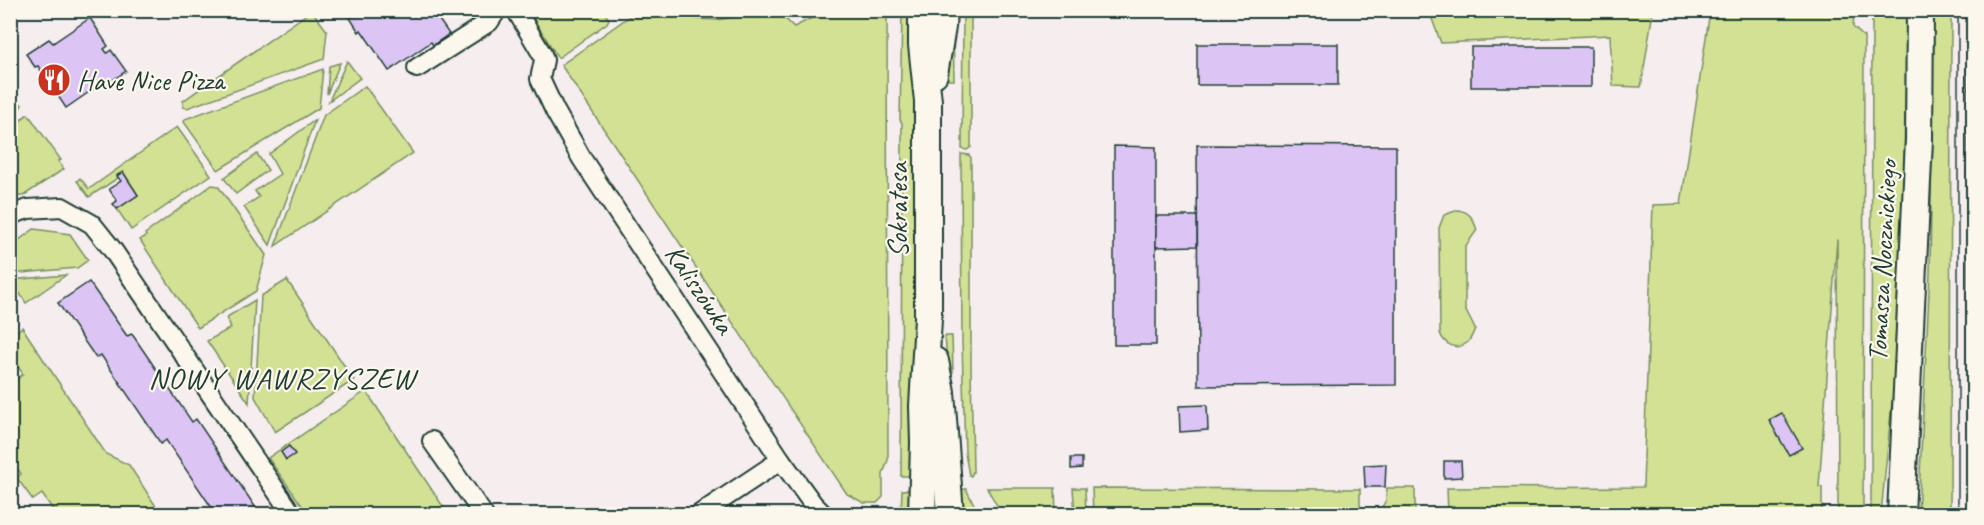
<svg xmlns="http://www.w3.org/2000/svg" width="1984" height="525" font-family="Caveat,sans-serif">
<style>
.green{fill:#d2e194;stroke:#788f64;stroke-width:1.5}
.building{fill:#dcc5f5;stroke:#1f3d34;stroke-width:1.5}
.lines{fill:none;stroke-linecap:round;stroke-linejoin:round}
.street-casing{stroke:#1f3d34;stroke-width:22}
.secondary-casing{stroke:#1f3d34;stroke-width:30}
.street{stroke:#fbf7ec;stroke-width:18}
.secondary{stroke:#fbf7ec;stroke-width:26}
.tram{stroke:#1f3d34;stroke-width:1.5}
.labels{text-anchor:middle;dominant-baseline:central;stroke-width:4.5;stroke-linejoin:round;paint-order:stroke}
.poi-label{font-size:28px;fill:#1f3d34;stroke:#fbf7ec;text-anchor:start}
.street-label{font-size:28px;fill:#1f3d34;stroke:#fbf7ec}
.neighbourhood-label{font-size:30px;letter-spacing:1.5px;fill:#1f3d34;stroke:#fbf7ec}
</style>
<rect width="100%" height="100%" fill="#f5edee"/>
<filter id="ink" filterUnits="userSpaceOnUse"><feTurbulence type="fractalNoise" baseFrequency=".0167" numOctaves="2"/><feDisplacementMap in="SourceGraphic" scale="12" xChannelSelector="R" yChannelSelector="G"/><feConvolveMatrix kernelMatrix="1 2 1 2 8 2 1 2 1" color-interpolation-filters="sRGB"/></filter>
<g filter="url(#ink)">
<!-- green -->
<g class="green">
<polygon points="311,11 313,12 327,31 324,59 187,108 183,107 183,101"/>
<polygon points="603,11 609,19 607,23 558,58 532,16 535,11"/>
<polygon points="637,11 686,11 696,19 716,20 747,15 755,11 777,11 794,27 818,15 816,11 887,11 888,460 883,474 883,497 877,503 864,503 847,494 561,65"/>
<polygon points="902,11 914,11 915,476 901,476 902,123 900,120"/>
<polygon points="953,11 954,80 944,80"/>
<polygon points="963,11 971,11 971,147 967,150 962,149"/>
<polygon points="1429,11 1653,11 1641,87 1613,86 1610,35 1441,43"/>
<polygon points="1710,11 1851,11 1854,14 1853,27 1864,37 1863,514 1838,514 1837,239 1819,487 1822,487 1822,514 1448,514 1447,488 1643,487 1653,205 1681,204"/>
<polygon points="1872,11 1907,11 1901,311 1881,514 1871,514"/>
<polygon points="1930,11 1951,11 1950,514 1918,514 1930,272 1932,129"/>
<polygon points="347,61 360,78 329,101"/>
<polygon points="340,63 327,94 329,66"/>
<polygon points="323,69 319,108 218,170 184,122 185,119"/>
<polygon points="365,86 413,153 275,246 324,115"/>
<polygon points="16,99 22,105 11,125 11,102"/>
<path d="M28,114l33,46 -3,1 6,8 -41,27h-12c-1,-26 -8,-66 17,-82z"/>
<polygon points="315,120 270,245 244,207 259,197 255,191 280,174 269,154"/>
<polygon points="177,127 211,175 131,230 117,209 138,195 123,172 117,175 118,178 89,197 77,181 80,178 89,189"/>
<polygon points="257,154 268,170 236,194 224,178"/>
<polygon points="961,154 969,155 971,158 971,368 973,472 971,476 969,475 965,453 962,341"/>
<polygon points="212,185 218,186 266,255 256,291 198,328 140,240 146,236 145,234"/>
<path d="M1458,210c13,2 15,9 19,20l-12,17v62l10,20c-2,4 -4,10 -7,13 -12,10 -24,2 -28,-9l-1,-105 5,-13z"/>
<polygon points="34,229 70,234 88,260 77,268 11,274 11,246"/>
<polygon points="66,275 26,303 11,280"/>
<polygon points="287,280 354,380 275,432 255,397 261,296"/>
<polygon points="255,300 249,403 207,341 231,328 227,317"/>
<polygon points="22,327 106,454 129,465 161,514 56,514 42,494 33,500 17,478 21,474 11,459 11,381 12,383 23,374 11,356 11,336"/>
<polygon points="945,336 952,336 953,372 948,373"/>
<polygon points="366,391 448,514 308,514 268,458"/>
<polygon points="987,488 1055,488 1056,514 1002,514"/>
<polygon points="1073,488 1085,488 1086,514 1075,514"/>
<polygon points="1092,488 1360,489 1360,514 1093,514"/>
<polygon points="1387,488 1415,488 1415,514 1378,514 1386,500"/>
<polygon points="915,489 912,514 901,514 902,490"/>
<polygon points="956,489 966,489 979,514 961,514"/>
</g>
<!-- building -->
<g class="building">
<polygon points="361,10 432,10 427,13 430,17 435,14 449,34 433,45 431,42 389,71 361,30 359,32 350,18"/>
<polygon points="90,18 108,46 104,49 107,53 111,50 126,71 110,82 108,79 66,108 38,66 35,67 26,54 49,39 53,43"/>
<rect x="1197" y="44" width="141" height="41"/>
<rect x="1471" y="47" width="120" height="40"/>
<polygon points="1197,145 1396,146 1396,385 1198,386"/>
<polygon points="1114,146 1156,147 1156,345 1114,345"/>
<polygon points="123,172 138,195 117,209 113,204 117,201 109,189 121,181 117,176"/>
<polygon points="1156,216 1197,216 1197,246 1156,247"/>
<polygon points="89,282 127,336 132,334 192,422 196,419 260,514 216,514 166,440 161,444 101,355 96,358 58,303"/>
<polygon points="1207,405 1208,430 1180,432 1179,406"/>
<polygon points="1782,413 1802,448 1789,455 1769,420"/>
<polygon points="289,446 295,454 286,460 281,452"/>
<polygon points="1071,458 1082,458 1082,468 1071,469"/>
<polygon points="1444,461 1461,461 1462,477 1444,478"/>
<polygon points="1386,464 1385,487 1365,487 1364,465"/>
</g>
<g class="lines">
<!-- street casing -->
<g class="street-casing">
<g id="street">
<polyline points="516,10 542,54 544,60 540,79 555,111 582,159 781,460 813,504 823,514"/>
<polyline points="417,68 489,22 497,10"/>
<polyline points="10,215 28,209 62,207 92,224 112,249 292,514"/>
<polyline points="432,441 483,514"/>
<polyline points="700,514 781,460"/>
</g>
</g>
<!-- secondary casing -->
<g class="secondary-casing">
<g id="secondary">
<polyline points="922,10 922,45 928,101 928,319 923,406 924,443 922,514"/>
<polyline points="934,74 942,27 943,10"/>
<polyline points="935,361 941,392 950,514"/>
<polyline points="1901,514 1919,140 1920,10"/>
</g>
</g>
<!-- street -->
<use href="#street" class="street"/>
<!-- secondary -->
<use href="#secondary" class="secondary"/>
<!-- tram -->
<g class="tram">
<polyline points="1958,10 1958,514"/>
<polyline points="1968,10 1969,514"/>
</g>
</g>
</g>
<!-- icons -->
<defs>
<g id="restaurant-disc" transform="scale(1.725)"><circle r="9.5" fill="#c8321e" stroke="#fbf7ec"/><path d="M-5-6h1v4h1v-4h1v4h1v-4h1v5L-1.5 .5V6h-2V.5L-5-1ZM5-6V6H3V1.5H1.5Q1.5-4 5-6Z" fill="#fff"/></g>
</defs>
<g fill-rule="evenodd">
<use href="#restaurant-disc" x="54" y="80"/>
</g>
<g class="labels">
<!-- poi labels -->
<g class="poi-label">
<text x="77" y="80">Have Nice Pizza</text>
</g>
<!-- street labels -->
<g class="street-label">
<text transform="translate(897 210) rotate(-90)">Sokratesa</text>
<text transform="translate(1882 261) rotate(-87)">Tomasza Nocznickiego</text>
<text transform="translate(700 289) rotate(56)">Kaliszówka</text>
</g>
<!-- neighbourhood labels -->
<g class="neighbourhood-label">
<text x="282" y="378">NOWY WAWRZYSZEW</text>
</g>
</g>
<!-- margin -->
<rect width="1984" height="525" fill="none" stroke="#fbf7ec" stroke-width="36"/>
<rect x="18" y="18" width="1948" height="489" fill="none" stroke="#1f3d34" stroke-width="2" filter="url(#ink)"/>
</svg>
